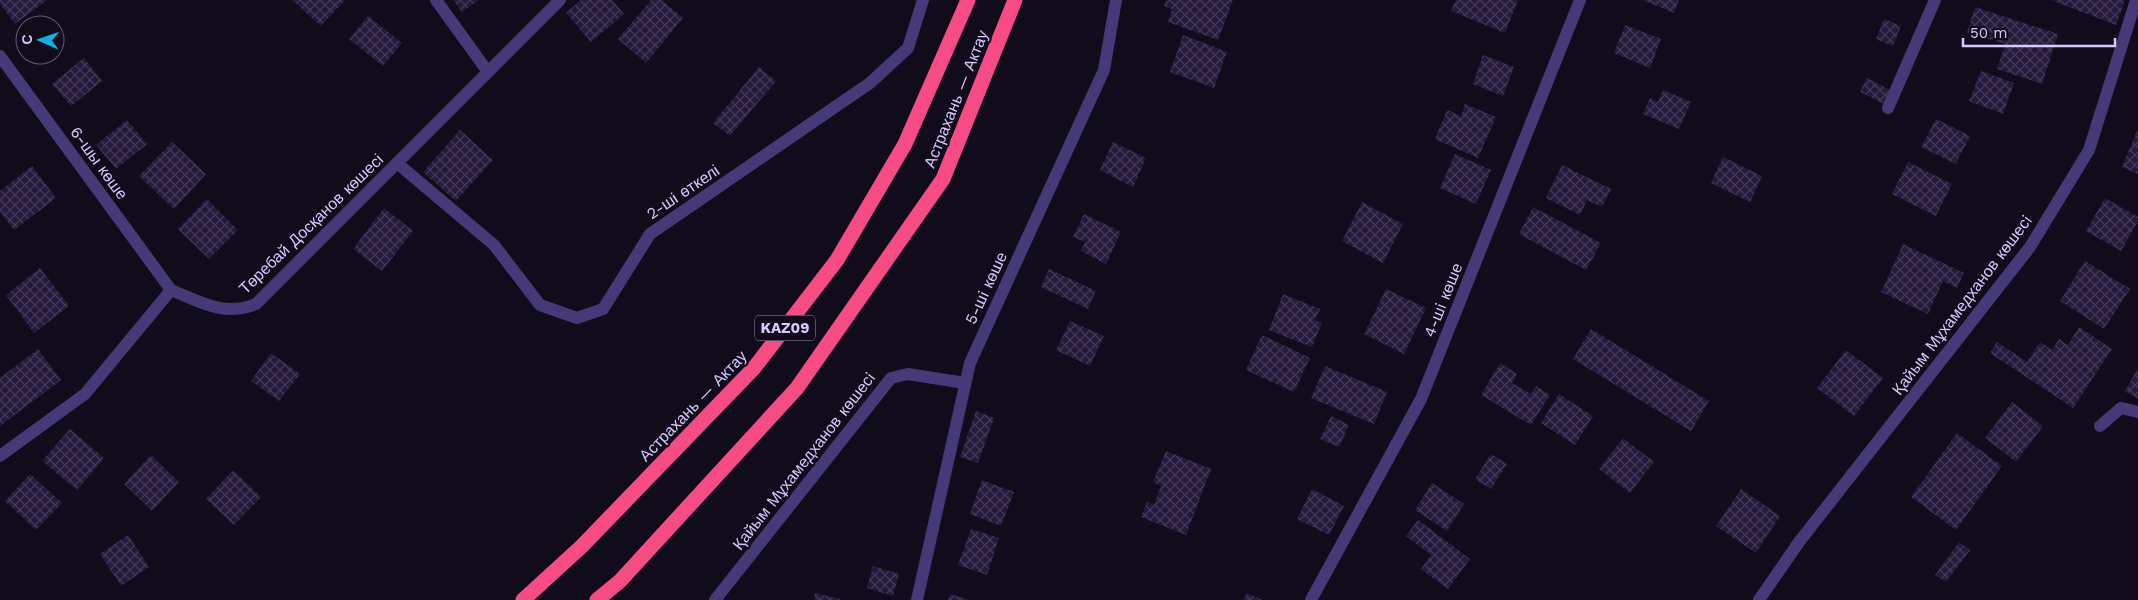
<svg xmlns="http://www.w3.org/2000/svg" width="2138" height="600" font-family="'Work Sans',sans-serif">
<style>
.building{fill:url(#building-cross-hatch)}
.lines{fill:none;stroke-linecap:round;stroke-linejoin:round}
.street{stroke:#453978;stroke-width:12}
.highway{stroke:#f64b85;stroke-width:15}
.labels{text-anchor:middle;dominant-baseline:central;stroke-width:4.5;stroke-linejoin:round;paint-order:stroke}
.shield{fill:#110c1c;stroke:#9b91b9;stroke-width:1}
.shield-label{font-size:15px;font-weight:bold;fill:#d6cafc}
.street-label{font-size:16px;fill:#d6cafc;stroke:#110c1c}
</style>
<defs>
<pattern id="building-cross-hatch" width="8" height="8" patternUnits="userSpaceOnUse" patternTransform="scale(1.25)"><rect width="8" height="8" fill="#25193c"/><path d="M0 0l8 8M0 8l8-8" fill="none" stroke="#443959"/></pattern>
</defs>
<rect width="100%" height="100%" fill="#110c1c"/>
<!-- building -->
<g class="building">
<polygon points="0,0 47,0 15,24 0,4"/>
<polygon points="292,0 345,0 321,26"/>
<polygon points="453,0 479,0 462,12"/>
<polygon points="581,0 612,0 624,14 591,42 566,13"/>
<polygon points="651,0 662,0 683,18 646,63 618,39"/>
<polygon points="1166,0 1233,0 1218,40 1168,22 1172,9 1164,6"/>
<polygon points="1456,0 1518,0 1505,33 1451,11"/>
<polygon points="1643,0 1679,0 1674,13"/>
<polygon points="2051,0 2125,0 2116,25"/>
<polygon points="1975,7 2058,34 2042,84 1997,69 2005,44 1967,32"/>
<polygon points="368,16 402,43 383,66 349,39"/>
<polygon points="1884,19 1901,26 1893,46 1876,39"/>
<polygon points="1625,25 1661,39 1650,68 1614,53"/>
<polygon points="1183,35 1227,52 1214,88 1170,72"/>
<polygon points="1483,55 1514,67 1503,96 1473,84"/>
<polygon points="84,58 102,81 71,106 52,84"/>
<polygon points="759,67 776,81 730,136 713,123"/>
<polygon points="1981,71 2014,83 2003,114 1969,101"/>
<polygon points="1867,78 1890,90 1884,104 1860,92"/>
<polygon points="1663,90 1691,102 1679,129 1643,114 1650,98 1658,102"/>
<polygon points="1465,104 1496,117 1478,158 1435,139 1447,110 1461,116"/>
<polygon points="1936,119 1970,136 1956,164 1921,147"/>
<polygon points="127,120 147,144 116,169 96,145"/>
<polygon points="2138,129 2138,174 2122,167"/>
<polygon points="460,130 493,160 456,201 423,172"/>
<polygon points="172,142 206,174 174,209 139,176"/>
<polygon points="1113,142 1146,158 1133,187 1100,170"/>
<polygon points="1455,154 1491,170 1476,204 1440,188"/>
<polygon points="1723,157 1762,176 1750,202 1711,183"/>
<polygon points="1908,162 1952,184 1936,216 1892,194"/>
<polygon points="1562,165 1611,189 1602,207 1587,200 1580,215 1546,198"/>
<polygon points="32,166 56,198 14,230 0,212 0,191"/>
<polygon points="2105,198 2138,217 2138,221 2121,251 2086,231"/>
<polygon points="207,199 238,230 209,259 178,229"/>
<polygon points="1362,202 1403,224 1383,263 1342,241"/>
<polygon points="1533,207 1601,243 1586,270 1519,234"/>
<polygon points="384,208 413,231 382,271 353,249"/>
<polygon points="1084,214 1121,232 1106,264 1081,251 1085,242 1073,237"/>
<polygon points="1903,244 1964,273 1957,288 1943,281 1928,314 1881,292"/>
<polygon points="2085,261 2130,289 2104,329 2060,301"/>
<polygon points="40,268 69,306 34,333 6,295"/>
<polygon points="1049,269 1096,291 1088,309 1041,287"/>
<polygon points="1386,289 1426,308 1404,354 1364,334"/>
<polygon points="1283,294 1320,309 1315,320 1322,323 1312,347 1269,330"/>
<polygon points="1070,321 1104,336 1090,366 1056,350"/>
<polygon points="2079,327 2112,349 2073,408 1990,353 1997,342 2027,362 2040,342 2052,350 2059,339 2068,345"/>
<polygon points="1591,329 1709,401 1691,431 1573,359"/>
<polygon points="1262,335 1310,358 1294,392 1246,370"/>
<polygon points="38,349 61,380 0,426 0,378"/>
<polygon points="1846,350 1883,378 1854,416 1817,388"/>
<polygon points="271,353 300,374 279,401 251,381"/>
<polygon points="1500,363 1517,374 1512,383 1531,394 1536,386 1550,395 1531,425 1481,395"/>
<polygon points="1325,366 1387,392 1374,424 1311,398"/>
<polygon points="2138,368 2138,399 2125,391"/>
<polygon points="1559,394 1593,416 1575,445 1541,423"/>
<polygon points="2012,402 2043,426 2016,462 1985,438"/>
<polygon points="976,411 994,418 978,463 960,457"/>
<polygon points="1331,416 1349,425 1339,447 1320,439"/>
<polygon points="70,429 104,458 77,490 42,461"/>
<polygon points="1957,433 2002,466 1956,530 1911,497"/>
<polygon points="1623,438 1654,462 1630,493 1599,469"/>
<polygon points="1166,451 1211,469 1186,535 1141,517 1147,502 1154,505 1161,486 1153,482"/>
<polygon points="1491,454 1507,464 1491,489 1475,479"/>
<polygon points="151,455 179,482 152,511 124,484"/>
<polygon points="233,470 261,497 234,525 206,499"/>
<polygon points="30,474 62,503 36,530 5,501"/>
<polygon points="982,480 1014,492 1001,526 970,514"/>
<polygon points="1432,483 1464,504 1447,531 1415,510"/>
<polygon points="1312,489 1344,506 1329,535 1297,519"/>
<polygon points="1741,489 1780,516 1756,553 1716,526"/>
<polygon points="1418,520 1470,559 1448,589 1421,569 1431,555 1406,536"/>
<polygon points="971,529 999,538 987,575 958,565"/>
<polygon points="128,535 149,567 121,586 100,554"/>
<polygon points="1959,542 1970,550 1946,582 1935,575"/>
<polygon points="873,566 899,574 893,596 867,588"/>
<polygon points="815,593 840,599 840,600 814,600"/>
<polygon points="1247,593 1262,600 1243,600"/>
<polygon points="950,594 967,599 967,600 948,600"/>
</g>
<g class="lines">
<!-- street -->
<g class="street">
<polyline points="436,0 488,72"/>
<polyline points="0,56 171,290"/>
<polyline points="1888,108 1935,0"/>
<polyline points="397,163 494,245 540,305 577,318 603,309 650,234 870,83 908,48 923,0"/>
<polyline points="2100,426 2121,408 2138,412"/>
<path d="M0,456l85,-62 86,-104c30,12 52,27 85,14l304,-304"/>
<polyline points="715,600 891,378 908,374 965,383"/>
<polyline points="917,600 970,363 1104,70 1116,0"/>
<polyline points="1311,600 1421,399 1580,0"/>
<polyline points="1759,600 1799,542 2030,247 2089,150 2136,0"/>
</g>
<!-- highway -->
<g class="highway">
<polyline points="523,600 582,546 754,368 837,260 905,144 968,0"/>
<polyline points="597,600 620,581 797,388 943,179 1015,0"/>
</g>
</g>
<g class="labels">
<!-- shield labels -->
<rect class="shield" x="755" y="315.5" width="60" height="25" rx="4"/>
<g class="shield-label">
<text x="785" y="328">KAZ09</text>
</g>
<!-- street labels -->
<g class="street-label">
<text transform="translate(956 99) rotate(-68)">Астрахань — Актау</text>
<text transform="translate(99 163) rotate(54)">6-шы көше</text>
<text transform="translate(683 192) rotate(-34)">2-ші өткелі</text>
<text transform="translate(311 224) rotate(-44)">Төребай Досқанов көшесі</text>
<text transform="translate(986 288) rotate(-65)">5-шi көше</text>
<text transform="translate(1443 300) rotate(-68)">4-шi көше</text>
<text transform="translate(1962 305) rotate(-53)">Қайым Мұхамедханов көшесi</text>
<text transform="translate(693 406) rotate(-46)">Астрахань — Актау</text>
<text transform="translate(804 461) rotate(-52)">Қайым Мұхамедханов көшесi</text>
</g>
</g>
<!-- north arrow -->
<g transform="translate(40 40) rotate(272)"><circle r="24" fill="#110c1c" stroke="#605876"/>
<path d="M0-4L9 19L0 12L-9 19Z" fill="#0cb2e6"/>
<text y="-8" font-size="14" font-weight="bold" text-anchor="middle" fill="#d6cafc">С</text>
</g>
<!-- scale -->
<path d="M1963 38v8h152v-8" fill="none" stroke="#d6cafc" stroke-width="2.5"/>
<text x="1970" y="38" font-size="15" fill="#d6cafc" stroke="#110c1c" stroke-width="4" paint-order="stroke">50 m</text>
</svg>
